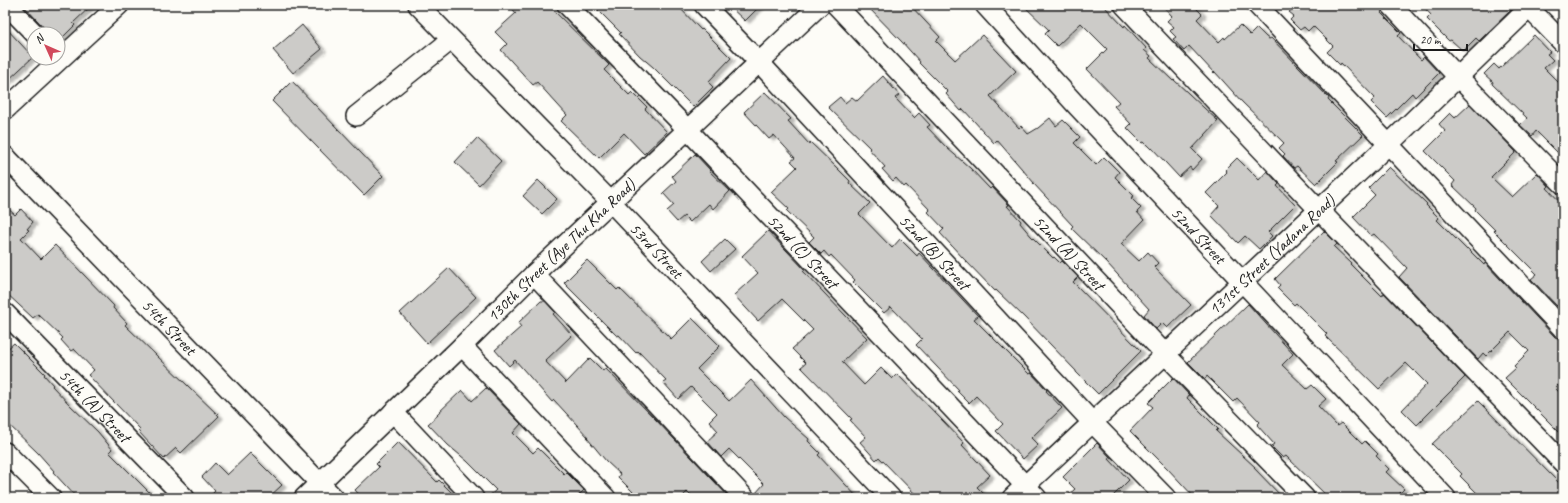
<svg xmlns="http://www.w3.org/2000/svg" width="1568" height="503" font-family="Caveat,sans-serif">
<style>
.building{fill:#cccbc8;stroke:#1c1c1c;filter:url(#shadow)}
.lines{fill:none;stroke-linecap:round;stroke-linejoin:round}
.minor-casing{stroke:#1c1c1c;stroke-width:22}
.minor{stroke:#fdfcf7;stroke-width:19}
.labels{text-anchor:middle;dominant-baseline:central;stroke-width:3.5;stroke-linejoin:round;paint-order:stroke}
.street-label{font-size:17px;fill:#1c1c1c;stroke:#fdfcf7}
</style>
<defs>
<filter id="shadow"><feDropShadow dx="4.5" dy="2.5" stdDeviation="1" flood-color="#0004"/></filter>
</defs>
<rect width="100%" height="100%" fill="#fdfcf7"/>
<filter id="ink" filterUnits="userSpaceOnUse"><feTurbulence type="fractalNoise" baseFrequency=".025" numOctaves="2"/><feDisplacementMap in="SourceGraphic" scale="8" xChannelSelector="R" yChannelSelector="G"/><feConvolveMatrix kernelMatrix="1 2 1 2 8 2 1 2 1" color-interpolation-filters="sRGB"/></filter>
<g filter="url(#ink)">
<!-- building -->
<g class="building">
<polygon points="23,5 92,5 73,23 75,25 58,42 58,32 56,34 50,34"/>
<polygon points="509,5 548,5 609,65 604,70 629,95 632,92 647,107 645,109 667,132 644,154 624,133 599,158 561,121 567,115 537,82 533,85 501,50 507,44 495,32 516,13"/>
<polygon points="593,5 677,5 701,30 702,29 731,58 708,82 713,87 693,107 653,67 640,56 619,34 621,33"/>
<polygon points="728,5 761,5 745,21"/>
<polygon points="866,5 910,5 940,37 936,41 955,60 982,35 1016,71 990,96 1019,128 1021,126 1028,134 1038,128 1050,118 1056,126 1063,120 1080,137 1074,143 1096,165 1104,157 1119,172 1115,177 1134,196 1131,198 1141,208 1137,212 1144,220 1121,244 1139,261 1148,252 1158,263 1154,267 1191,305 1167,328 1162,323 1156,329 1144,315 1149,309 1107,263 1071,228 1073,226 1033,183 1034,183 997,140 994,143 963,109 961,111 946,94 948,92 919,63 920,62 902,42"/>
<polygon points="1023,5 1103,5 1124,27 1125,25 1146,48 1144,50 1151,56 1149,58 1173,81 1174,80 1218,121 1192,149 1202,159 1192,170 1190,167 1179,177 1152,148 1151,149 1144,142 1142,143 1127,128 1131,124 1114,106 1119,102 1087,69 1107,49 1081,23 1057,46 1045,34 1049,30"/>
<polygon points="1162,5 1193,5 1202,14 1197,19 1219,42 1224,37 1225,39 1240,25 1250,35 1257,28 1266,37 1269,39 1271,38 1329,98 1328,100 1363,135 1336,161 1338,162 1316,184 1297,166 1294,168 1283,156 1285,154 1279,148 1284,143 1242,102 1215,72 1214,73 1189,46 1184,51 1173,39 1176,37 1170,31 1174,27 1167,21 1172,16"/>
<polygon points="1297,5 1380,5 1382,12 1381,13 1401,33 1398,36 1421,60 1424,57 1439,73 1415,97 1412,93 1387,118 1371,102 1375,98 1341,63 1340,65 1327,52 1333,46 1313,26 1308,31 1304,27 1300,30 1290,20 1294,16 1289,12"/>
<polygon points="1422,5 1505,5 1511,10 1479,41 1476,38 1463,51 1451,40 1449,41 1427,19 1431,15"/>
<polygon points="302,25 322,49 293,73 273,50"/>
<polygon points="5,27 33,57 5,83"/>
<polygon points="1534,35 1550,52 1547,54 1553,60 1544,68 1563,87 1563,158 1536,131 1532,136 1520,125 1527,118 1492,84 1493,82 1484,74 1494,64 1499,69"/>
<polygon points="883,76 899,95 895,98 914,118 919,113 930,125 927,127 947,148 970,168 990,189 992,187 1009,205 1007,206 1021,221 1020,223 1031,236 1053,258 1054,257 1060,263 1062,261 1078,277 1073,282 1141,351 1098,394 1076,372 1076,371 1024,317 996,290 995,291 963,258 940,233 944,229 928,212 930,210 906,185 904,187 896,178 893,181 882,169 885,167 869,149 870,148 828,107 840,97 845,103 852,97 857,101"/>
<polygon points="292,81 383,176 364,195 272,101"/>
<polygon points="765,92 791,119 788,121 809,144 810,142 836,167 850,181 849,183 870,203 859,214 892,248 900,239 917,256 919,253 978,316 974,319 1029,374 1031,373 1047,390 1046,391 1062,408 1031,438 1038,445 1023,459 996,431 1003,424 976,396 969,403 957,391 959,390 916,345 922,339 891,307 884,313 853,282 855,280 831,255 829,257 824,251 821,254 809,242 814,237 787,211 789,209 771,192 797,167 791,161 795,158 774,135 769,139 744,112"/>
<polygon points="1470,104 1516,152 1491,177 1512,197 1537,173 1549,186 1547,188 1563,205 1563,300 1557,306 1531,279 1537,274 1494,231 1495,230 1475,210 1476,208 1452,185 1455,181 1425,151 1445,131 1439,124 1450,113 1455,118"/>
<polygon points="477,138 501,161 479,185 455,162"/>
<polygon points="695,154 710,170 709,171 730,191 713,209 709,204 690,222 684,216 677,222 667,211 674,205 663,193 676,181 672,176"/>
<polygon points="1237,158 1259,180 1267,171 1279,184 1277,186 1295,205 1268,232 1272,236 1259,249 1245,236 1238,243 1211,215 1219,206 1206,193 1227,172 1225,170"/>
<polygon points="1389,167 1427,204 1426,205 1439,218 1437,220 1466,249 1467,248 1484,265 1485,263 1555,337 1563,340 1563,380 1555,388 1563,396 1563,436 1505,378 1516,368 1514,366 1529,351 1510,332 1486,356 1483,353 1478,359 1399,277 1407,268 1374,234 1371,236 1353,217 1375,195 1368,188"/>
<polygon points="538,180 557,199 542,214 523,196"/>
<polygon points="5,206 15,215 21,209 33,222 27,229 29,230 21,238 41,259 55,245 114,306 113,308 127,323 125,325 219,416 181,453 176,448 164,459 138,431 140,429 88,375 94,370 74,349 71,351 61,340 63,338 38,314 33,318 5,292"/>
<polygon points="768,231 805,270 803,271 867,338 842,362 864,385 881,368 892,379 897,374 942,420 964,443 962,445 990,475 977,487 988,498 919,498 879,457 876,460 860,442 866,437 850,420 852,419 801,367 806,363 792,349 813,330 782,299 758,321 734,295 758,273 742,256"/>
<polygon points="1324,231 1337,244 1334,247 1351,263 1350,264 1382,296 1384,293 1465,377 1417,425 1402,410 1427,384 1406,363 1379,389 1325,336 1327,334 1296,303 1294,305 1277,288 1280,285 1275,279"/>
<polygon points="725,239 735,249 711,271 702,261"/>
<polygon points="587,260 617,290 619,288 671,339 692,318 720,346 697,369 729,401 751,380 784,417 809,439 808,441 820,453 818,455 858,498 756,498 755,494 764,484 729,449 721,457 707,441 718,431 709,421 717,413 691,387 678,399 663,382 666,380 638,351 636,353 619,335 617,336 564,283"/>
<polygon points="449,268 476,297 427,343 400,313"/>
<polygon points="541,301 545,301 555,312 553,314 572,335 545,361 566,383 590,358 603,371 605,368 656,420 730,498 693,498 687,492 681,498 639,498 618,477 620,474 606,461 587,438 588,437 554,400 552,402 515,360 509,366 495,350 521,327 518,323"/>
<polygon points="1248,304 1293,354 1282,365 1307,389 1312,385 1326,399 1318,406 1337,426 1341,423 1362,444 1365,441 1378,454 1376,456 1389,469 1386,472 1404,489 1395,498 1329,498 1286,456 1283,458 1271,446 1274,444 1257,425 1260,422 1237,398 1233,402 1207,376 1205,379 1188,362"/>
<polygon points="14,343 45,374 44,375 53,385 52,386 70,405 98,432 112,449 109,452 155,498 77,498 53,472 54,471 38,453 5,421 5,351"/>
<polygon points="1173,378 1189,395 1187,398 1218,429 1216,431 1255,467 1254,468 1283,498 1195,498 1167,468 1130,431 1153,407 1148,403"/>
<polygon points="486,388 521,424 513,433 533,453 538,448 564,474 566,472 584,490 576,498 487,498 496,490 467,461 448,445 428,424 438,415 437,414 462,390 472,401"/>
<polygon points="1478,401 1563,487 1563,498 1482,498 1460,476 1462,474 1432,444"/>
<polygon points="398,442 437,482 439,480 457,498 362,498 355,490 379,467 376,464"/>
<polygon points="1097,443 1110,457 1108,458 1129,480 1111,498 1065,498 1075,489 1063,477"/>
<polygon points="250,453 282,485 268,498 208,498 215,491 202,477 215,463 227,475"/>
</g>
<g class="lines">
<!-- minor casing -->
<g class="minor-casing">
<g id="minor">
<polyline points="7,5 35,34"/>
<path id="s1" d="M418,5l193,197 280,296"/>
<path id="s2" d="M567,5l120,124 350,369"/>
<path id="s3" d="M704,5l55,57 333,360 74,76"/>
<path id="s4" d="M836,5l329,349 140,144"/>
<path id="s5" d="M985,5l93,102 368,391"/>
<polyline points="1124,5 1319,210 1563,463"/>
<polyline points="1257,5 1563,329"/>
<polyline points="1391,5 1458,77 1563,184"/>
<polyline points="1526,5 1563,43"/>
<polyline points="5,110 119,5"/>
<polyline points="356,116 451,40"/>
<path id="s6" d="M5,156l329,342"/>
<polyline points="534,274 745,498"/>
<path id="s7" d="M5,313l180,185"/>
<polyline points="462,346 606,498"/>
<polyline points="393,412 474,498"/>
<polyline points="5,452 51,498"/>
<path id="s8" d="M304,498l158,-152 72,-72 286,-269"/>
<path id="s9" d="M1012,498l377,-354 143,-139"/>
</g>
</g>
<!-- minor -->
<use href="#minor" class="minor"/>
</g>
</g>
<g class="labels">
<!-- street labels -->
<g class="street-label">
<text stroke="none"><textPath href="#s5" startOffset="314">52nd Street</textPath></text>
<text stroke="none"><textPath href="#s8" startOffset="357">130th Street (Aye Thu Kha Road)</textPath></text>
<text stroke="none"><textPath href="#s1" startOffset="342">53rd Street</textPath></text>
<text stroke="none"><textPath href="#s2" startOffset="341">52nd (C) Street</textPath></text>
<text stroke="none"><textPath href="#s3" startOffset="338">52nd (B) Street</textPath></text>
<text stroke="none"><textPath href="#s4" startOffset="340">52nd (A) Street</textPath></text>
<text stroke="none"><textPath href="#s9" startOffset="356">131st Street (Yadana Road)</textPath></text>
<text stroke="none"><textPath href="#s6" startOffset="237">54th Street</textPath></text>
<text stroke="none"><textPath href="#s7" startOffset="129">54th (A) Street</textPath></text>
</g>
</g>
<!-- margin -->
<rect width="1568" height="503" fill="none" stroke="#fdfcf7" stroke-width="20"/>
<rect x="10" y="10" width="1548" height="483" fill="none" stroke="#1c1c1c" stroke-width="1.5" filter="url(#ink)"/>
<!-- north arrow -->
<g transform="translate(46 46) rotate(315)"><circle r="19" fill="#fdfcf7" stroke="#a3a29f"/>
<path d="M0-3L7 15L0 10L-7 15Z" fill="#d1495b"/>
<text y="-6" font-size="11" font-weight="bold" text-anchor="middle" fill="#1c1c1c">N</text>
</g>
<!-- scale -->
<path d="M1414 44v6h53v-6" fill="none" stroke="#1c1c1c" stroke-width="2"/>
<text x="1420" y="44" font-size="12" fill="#1c1c1c" stroke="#fdfcf7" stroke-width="3" paint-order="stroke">20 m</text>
</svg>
